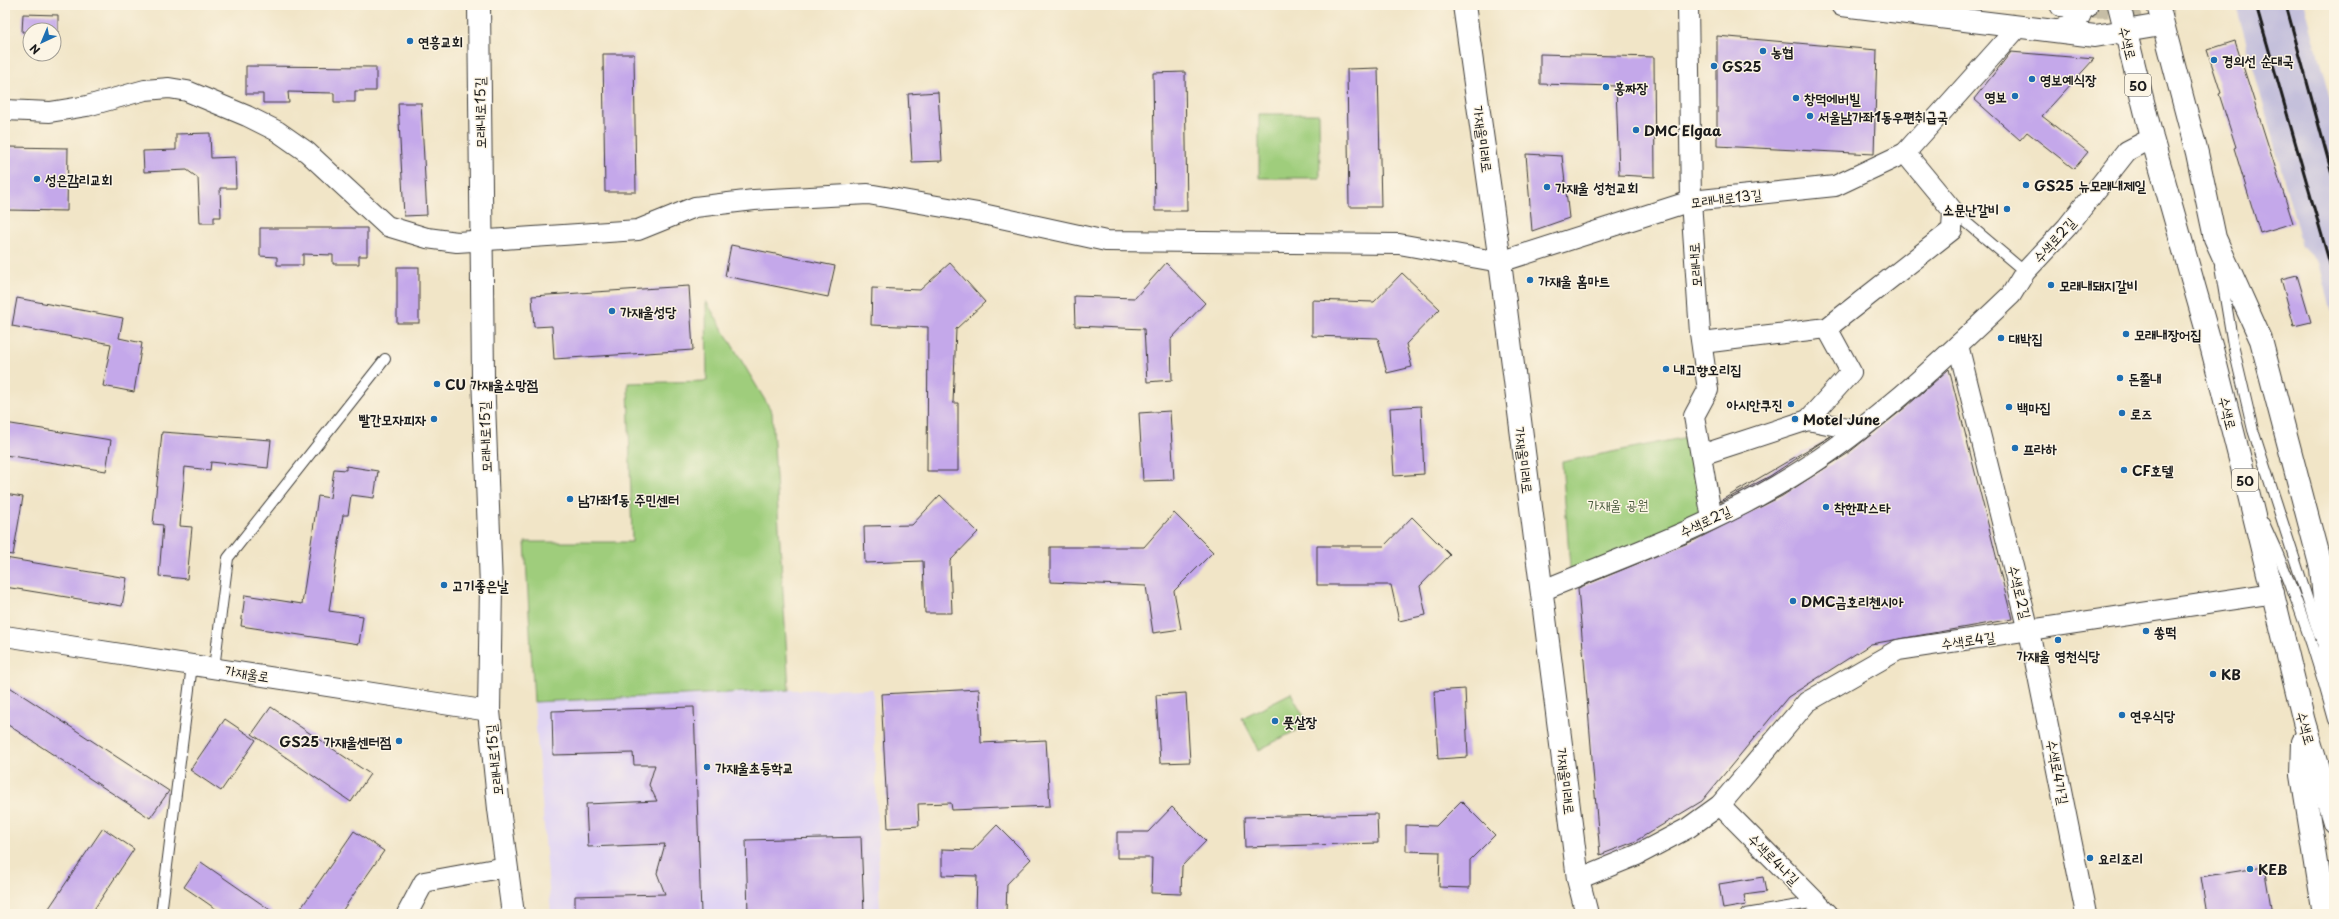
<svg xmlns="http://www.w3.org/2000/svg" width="2339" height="919" font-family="'Playpen Sans','Poor Story',sans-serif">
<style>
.built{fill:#e0d4f4}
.industrial{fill:#c4c0db}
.green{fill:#9fcd7b;stroke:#5e744c}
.building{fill:#c4a8ea}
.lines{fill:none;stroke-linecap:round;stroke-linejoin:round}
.secondary-tunnel{stroke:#c6bda5;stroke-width:22;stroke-dasharray:22 11;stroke-linecap:butt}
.lane-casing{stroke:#3c3a36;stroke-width:12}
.street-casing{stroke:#3c3a36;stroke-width:22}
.secondary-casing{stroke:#3c3a36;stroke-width:24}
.primary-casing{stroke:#3c3a36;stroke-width:24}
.lane{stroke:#fff;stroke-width:10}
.street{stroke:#fff;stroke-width:20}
.secondary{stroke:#fff;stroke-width:22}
.primary{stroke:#fff;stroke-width:22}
.rail{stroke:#1c1c1c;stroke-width:3}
.poi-dot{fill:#1f6fb2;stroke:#fcf5e5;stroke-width:1.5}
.labels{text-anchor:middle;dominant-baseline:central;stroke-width:3;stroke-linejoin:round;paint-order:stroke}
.shield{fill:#fcf5e5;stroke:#5f5d58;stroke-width:1}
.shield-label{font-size:13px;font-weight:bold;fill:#1c1c1c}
.poi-label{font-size:14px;font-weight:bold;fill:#1c1c1c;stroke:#fcf5e5;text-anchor:start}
.street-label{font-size:14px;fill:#1c1c1c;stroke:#fcf5e5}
.park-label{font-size:14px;fill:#4a5a3d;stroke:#fcf5e5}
</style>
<rect width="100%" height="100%" fill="#fcf5e5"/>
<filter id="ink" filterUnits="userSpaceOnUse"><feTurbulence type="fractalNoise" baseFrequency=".025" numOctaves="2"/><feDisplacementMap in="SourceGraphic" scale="8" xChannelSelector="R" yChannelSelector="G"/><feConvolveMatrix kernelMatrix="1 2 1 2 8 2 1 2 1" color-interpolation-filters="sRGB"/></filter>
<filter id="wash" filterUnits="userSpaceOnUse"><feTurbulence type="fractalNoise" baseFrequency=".012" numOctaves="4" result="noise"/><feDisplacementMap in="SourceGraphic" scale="16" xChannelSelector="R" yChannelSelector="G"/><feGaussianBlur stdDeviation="0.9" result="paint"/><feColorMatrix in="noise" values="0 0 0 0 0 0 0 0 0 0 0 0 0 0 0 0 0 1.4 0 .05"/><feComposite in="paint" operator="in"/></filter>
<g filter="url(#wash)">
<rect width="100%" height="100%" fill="#f1e5c7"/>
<!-- built -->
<polygon class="built" points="873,689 880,914 551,914 534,702 789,690"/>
<!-- industrial -->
<polygon class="industrial" points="2236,5 2305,5 2334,115 2334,320 2319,263 2302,246"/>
<!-- green -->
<g class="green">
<polygon points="1259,114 1319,114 1320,178 1259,178"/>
<polygon points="706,301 772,412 789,690 534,702 525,542 632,542 628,383 707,381"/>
<polygon points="1697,435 1707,521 1571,581 1562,462"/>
<polygon points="1291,693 1308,724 1259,750 1242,718"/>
</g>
<g id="blocks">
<!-- building -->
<g class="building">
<polygon points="23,14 58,15 58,33 54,33 54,30 30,30 30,32 22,32"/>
<polygon points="1717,36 1877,50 1874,154 1717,146"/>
<polygon points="2235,41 2293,223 2260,233 2234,148 2236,147 2219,94 2221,93 2207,50"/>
<polygon points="2011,52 2094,59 2042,116 2088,152 2074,169 2027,132 2020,140 1974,99"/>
<polygon points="603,54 634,54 636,192 605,192"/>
<polygon points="1540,54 1654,57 1655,177 1619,175 1616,86 1540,84"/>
<polygon points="246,66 376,67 376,91 355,91 355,102 334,102 334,93 288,92 289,103 263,103 263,94 246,94"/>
<polygon points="1378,68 1381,207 1349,207 1347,69"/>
<polygon points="1185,72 1187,211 1155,211 1153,73"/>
<polygon points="938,92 942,161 912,162 908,94"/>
<polygon points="398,103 421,103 427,215 404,216"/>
<polygon points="210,133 211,158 235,157 236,188 220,188 221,217 214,217 214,223 200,223 198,178 187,170 144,172 143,151 176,150 176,134"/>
<polygon points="7,147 68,148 67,211 6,210"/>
<polygon points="1526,154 1562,156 1569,218 1532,231"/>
<polygon points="260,228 367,228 367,256 359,256 359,264 333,264 333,255 303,254 303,265 277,265 277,257 260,256"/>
<polygon points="731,245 835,266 828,297 725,276"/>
<polygon points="950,263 985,302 956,329 953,403 958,403 958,471 927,471 928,327 871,325 872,288 920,290"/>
<polygon points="1166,263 1205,303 1171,339 1172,380 1147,382 1144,329 1075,326 1074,296 1135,298"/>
<rect x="397" y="267" width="22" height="56"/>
<polygon points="1402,273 1440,309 1406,344 1412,367 1387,373 1378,338 1312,336 1312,300 1374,302"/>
<polygon points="2297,275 2311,322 2294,326 2281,279"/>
<polygon points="689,286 693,350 554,359 552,326 534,327 532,296"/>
<polygon points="17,298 123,318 119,338 142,343 134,392 103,386 111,344 12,326"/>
<polygon points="1949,369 2012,619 1871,644 1788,697 1702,801 1634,842 1600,855 1578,588 1695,540 1782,496 1847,454 1907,406"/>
<polygon points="1421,406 1424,474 1394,476 1390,408"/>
<polygon points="1170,411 1174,480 1143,481 1139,413"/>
<polygon points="5,423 111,440 106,471 5,455"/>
<polygon points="162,432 271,440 268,468 211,462 210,470 185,467 180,526 192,527 187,579 159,576 163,525 153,524"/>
<polygon points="1831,436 1770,476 1721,502 1720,501"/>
<polygon points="346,466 378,471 374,498 351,495 348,515 343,515 329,611 363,616 359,644 241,626 245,595 302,604 318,496 330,498 334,469 346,470"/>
<polygon points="5,494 23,497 13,555 5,554"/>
<polygon points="940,495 978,532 950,561 952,613 925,613 923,561 865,563 864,526 912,525"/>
<polygon points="1174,513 1213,552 1174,591 1181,629 1153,633 1146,586 1050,582 1050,547 1144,547"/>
<polygon points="1412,517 1450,555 1420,586 1426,615 1399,621 1391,585 1317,585 1317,546 1384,546"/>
<polygon points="5,558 127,578 122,606 5,587"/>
<polygon points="5,684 169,791 150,818 5,723"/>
<polygon points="979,689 981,743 1046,740 1050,806 952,810 951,803 918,804 919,826 888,828 881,694"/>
<polygon points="1465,689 1468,757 1438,759 1434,691"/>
<polygon points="1186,693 1190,762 1160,763 1156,695"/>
<polygon points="271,707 370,774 351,802 252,734"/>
<polygon points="694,707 701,914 575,914 575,896 665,894 657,873 665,844 588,847 586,804 657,801 649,785 655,765 634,765 633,753 553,755 552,711"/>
<polygon points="225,719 256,740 221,791 190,770"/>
<polygon points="1461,801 1495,835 1470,860 1470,888 1439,887 1440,852 1406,851 1406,825 1436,826"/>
<polygon points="1172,807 1206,841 1182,866 1181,894 1151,893 1152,858 1117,858 1117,832 1148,832"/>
<polygon points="1377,814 1378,843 1245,847 1244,817"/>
<polygon points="997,825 1031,859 1007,884 1006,912 976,911 977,876 942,875 942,849 973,850"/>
<polygon points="103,828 134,849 91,914 45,914"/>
<polygon points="354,831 384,851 340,914 297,914"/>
<polygon points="861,837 864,914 748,914 746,840"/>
<polygon points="201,862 276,914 223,914 184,887"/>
<polygon points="2264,867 2272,914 2207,914 2201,877"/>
<polygon points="1763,877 1766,892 1744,895 1746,905 1723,909 1719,884"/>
</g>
</g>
</g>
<g filter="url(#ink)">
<use href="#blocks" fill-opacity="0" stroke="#3c3a36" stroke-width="1"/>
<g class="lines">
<!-- secondary-tunnel -->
<polyline class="secondary-tunnel" points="2086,7 2177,5"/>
<!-- lane casing -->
<g class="lane-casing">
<g id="lane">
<polyline points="1953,211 2025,272"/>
<polyline points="2220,267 2233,345 2253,430 2319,635"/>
<path d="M2264,523c30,64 52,129 70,197"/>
<polyline points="214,668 228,558 385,359"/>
<polyline points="161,914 192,665"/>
<polyline points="1746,914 1817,902"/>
</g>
</g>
<!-- street casing -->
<g class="street-casing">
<g id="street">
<polyline points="1688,5 1691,201 1700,333 1708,390 1694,416 1712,519"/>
<polyline points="5,110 50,112 87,106 145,90 169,88 187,91 247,116 277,131 307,152 387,226 427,238 457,242 638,230 695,207 754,200 868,194 978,213 1106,241 1399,244 1500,262 1691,201 1835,186 1905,153 1953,211 1952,230 1827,328 1702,343"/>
<polyline points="1905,153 2018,27"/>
<polyline points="1958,345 2029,631 2086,914"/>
<polyline points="1808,420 1851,372 1827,328"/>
<polyline points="1701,455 1808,420 1857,430"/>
<path d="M1541,591c79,-33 162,-62 235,-105 88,-50 162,-122 235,-191l14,-23 42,-45 60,-76 25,-13"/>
<polyline points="5,636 489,711"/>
<polyline points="1720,805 1828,914"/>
<polyline points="1578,879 1637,855 1688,828 1720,805 1807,702 1898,650 2274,593"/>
<polyline points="407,914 424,882 506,867"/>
</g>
</g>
<!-- secondary casing -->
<g class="secondary-casing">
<g id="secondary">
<polyline points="479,5 483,376 491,586 489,711 499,809 513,914"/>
<polyline points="1464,5 1500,262 1578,879 1587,914"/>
<polyline points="1842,5 2095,36 2161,25"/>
<polyline points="2061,5 2086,7"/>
<path d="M2060,31c12,-5 22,-12 21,-26"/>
</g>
</g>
<!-- primary casing -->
<g class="primary-casing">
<g id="primary">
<polyline points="2119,5 2152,138 2212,349 2246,483 2304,722 2334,822"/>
<polyline points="2158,5 2197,153 2215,238 2261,340 2321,568 2331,671 2334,685"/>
<polyline points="2303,741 2302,775 2324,914"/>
</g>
</g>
<!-- lane -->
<use href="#lane" class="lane"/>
<!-- street -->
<use href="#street" class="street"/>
<!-- secondary -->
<use href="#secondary" class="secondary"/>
<!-- primary -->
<use href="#primary" class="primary"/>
<!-- rail -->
<g class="rail">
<polyline points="2256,5 2334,278"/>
<polyline points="2286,5 2334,181"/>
</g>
</g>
</g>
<!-- markers -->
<g class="poi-dot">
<circle cx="410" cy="41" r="4"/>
<circle cx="1763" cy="51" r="4"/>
<circle cx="2214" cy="60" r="4"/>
<circle cx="1714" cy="66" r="4"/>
<circle cx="2032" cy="79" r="4"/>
<circle cx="1606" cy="87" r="4"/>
<circle cx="2015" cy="96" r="4"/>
<circle cx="1796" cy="98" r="4"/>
<circle cx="1810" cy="116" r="4"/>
<circle cx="1636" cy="130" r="4"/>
<circle cx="37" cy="179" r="4"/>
<circle cx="2026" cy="185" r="4"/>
<circle cx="1547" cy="187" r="4"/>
<circle cx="2007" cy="209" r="4"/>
<circle cx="1530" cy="280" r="4"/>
<circle cx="2051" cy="285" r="4"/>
<circle cx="612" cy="311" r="4"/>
<circle cx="2126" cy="334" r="4"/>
<circle cx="2001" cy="338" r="4"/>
<circle cx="1666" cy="369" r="4"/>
<circle cx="2120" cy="378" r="4"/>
<circle cx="437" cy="384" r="4"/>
<circle cx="1791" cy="404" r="4"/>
<circle cx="2009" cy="407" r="4"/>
<circle cx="2122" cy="413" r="4"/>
<circle cx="434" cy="419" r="4"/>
<circle cx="1795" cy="419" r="4"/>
<circle cx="2015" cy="448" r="4"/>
<circle cx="2124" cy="470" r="4"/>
<circle cx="570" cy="499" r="4"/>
<circle cx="1826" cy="507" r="4"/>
<circle cx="444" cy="585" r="4"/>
<circle cx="1793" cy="601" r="4"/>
<circle cx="2146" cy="631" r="4"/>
<circle cx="2058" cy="640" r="4"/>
<circle cx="2213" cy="674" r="4"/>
<circle cx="2122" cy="715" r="4"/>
<circle cx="1275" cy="721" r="4"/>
<circle cx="399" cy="741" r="4"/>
<circle cx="707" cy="767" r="4"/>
<circle cx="2090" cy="858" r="4"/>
<circle cx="2250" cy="869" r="4"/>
</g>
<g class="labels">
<!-- shield labels -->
<g class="shield">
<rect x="2125" y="74" width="26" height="22" rx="3"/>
<rect x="2232" y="469" width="26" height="22" rx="3"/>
</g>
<g class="shield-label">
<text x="2138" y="85">50</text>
<text x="2245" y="480">50</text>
</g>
<!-- poi labels -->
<g class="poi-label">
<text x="418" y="41">연흥교회</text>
<text x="1771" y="51">농협</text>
<text x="2222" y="60">경의선 순대국</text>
<text x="1722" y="66">GS25</text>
<text x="2040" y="79">영보예식장</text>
<text x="1614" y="87">홍짜장</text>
<text x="2007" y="96" text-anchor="end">영보</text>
<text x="1804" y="98">창덕에버빌</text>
<text x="1818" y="116">서울남가좌1동우편취급국</text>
<text x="1644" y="130">DMC Elgaa</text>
<text x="45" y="179">성은감리교회</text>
<text x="2034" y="185">GS25 뉴모래내제일</text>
<text x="1555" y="187">가재울 성천교회</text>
<text x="1999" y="209" text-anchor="end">소문난갈비</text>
<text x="1538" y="280">가재울 홈마트</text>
<text x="2059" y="285">모래내돼지갈비</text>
<text x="620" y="311">가재울성당</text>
<text x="2134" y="334">모래내장어집</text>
<text x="2009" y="338">대박집</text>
<text x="1674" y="369">내고향오리집</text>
<text x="2128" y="378">돈쭐내</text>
<text x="445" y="384">CU 가재울소망점</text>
<text x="1783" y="404" text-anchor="end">아시안쿠진</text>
<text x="2017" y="407">백마집</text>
<text x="2130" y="413">로즈</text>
<text x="426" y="419" text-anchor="end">빨간모자피자</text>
<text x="1803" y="419">Motel June</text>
<text x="2023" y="448">프라하</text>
<text x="2132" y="470">CF호텔</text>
<text x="578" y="499">남가좌1동 주민센터</text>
<text x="1834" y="507">착한파스타</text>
<text x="452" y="585">고기좋은날</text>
<text x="1801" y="601">DMC금호리첸시아</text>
<text x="2154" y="631">쏭떡</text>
<text x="2058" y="655" text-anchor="middle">가재울 영천식당</text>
<text x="2221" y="674">KB</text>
<text x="2130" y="715">연우식당</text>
<text x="1283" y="721">풋살장</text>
<text x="391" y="741" text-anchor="end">GS25 가재울센터점</text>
<text x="715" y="767">가재울초등학교</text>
<text x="2098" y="858">요리조리</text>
<text x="2258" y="869">KEB</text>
</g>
<!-- street labels -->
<g class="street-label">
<text transform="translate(2128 43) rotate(76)">수색로</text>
<text transform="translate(480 113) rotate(-91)">모래내로15길</text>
<text transform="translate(1483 139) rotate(82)">가재울미래로</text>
<text transform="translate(1726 198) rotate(-7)">모래내로13길</text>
<text transform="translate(2054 240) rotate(-48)">수색로2길</text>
<text transform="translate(1695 265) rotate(-94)">모래내로</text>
<text transform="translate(2228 413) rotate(76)">수색로</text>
<text transform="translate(485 437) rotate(-92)">모래내로15길</text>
<text transform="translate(1524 460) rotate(83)">가재울미래로</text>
<text transform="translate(1705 521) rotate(-25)">수색로2길</text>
<text transform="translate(2020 592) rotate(76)">수색로2길</text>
<text transform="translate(1968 640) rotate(-8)">수색로4길</text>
<text transform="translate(247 673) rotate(9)">가재울로</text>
<text transform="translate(2306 728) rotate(74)">수색로</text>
<text transform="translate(494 760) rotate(-96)">모래내로15길</text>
<text transform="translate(2058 772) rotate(79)">수색로4가길</text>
<text transform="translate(1566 781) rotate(83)">가재울미래로</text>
<text transform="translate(1774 859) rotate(45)">수색로4나길</text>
</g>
<!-- park labels -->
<g class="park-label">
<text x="1618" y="504">가재울 공원</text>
</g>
</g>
<!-- margin -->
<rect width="2339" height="919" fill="none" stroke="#fcf5e5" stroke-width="20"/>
<!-- north arrow -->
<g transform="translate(42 42) rotate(224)"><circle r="19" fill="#fcf5e5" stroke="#a29e95"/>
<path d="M0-3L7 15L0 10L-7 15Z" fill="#1f6fb2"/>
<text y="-6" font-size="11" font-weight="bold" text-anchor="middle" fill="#1c1c1c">N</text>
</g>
</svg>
